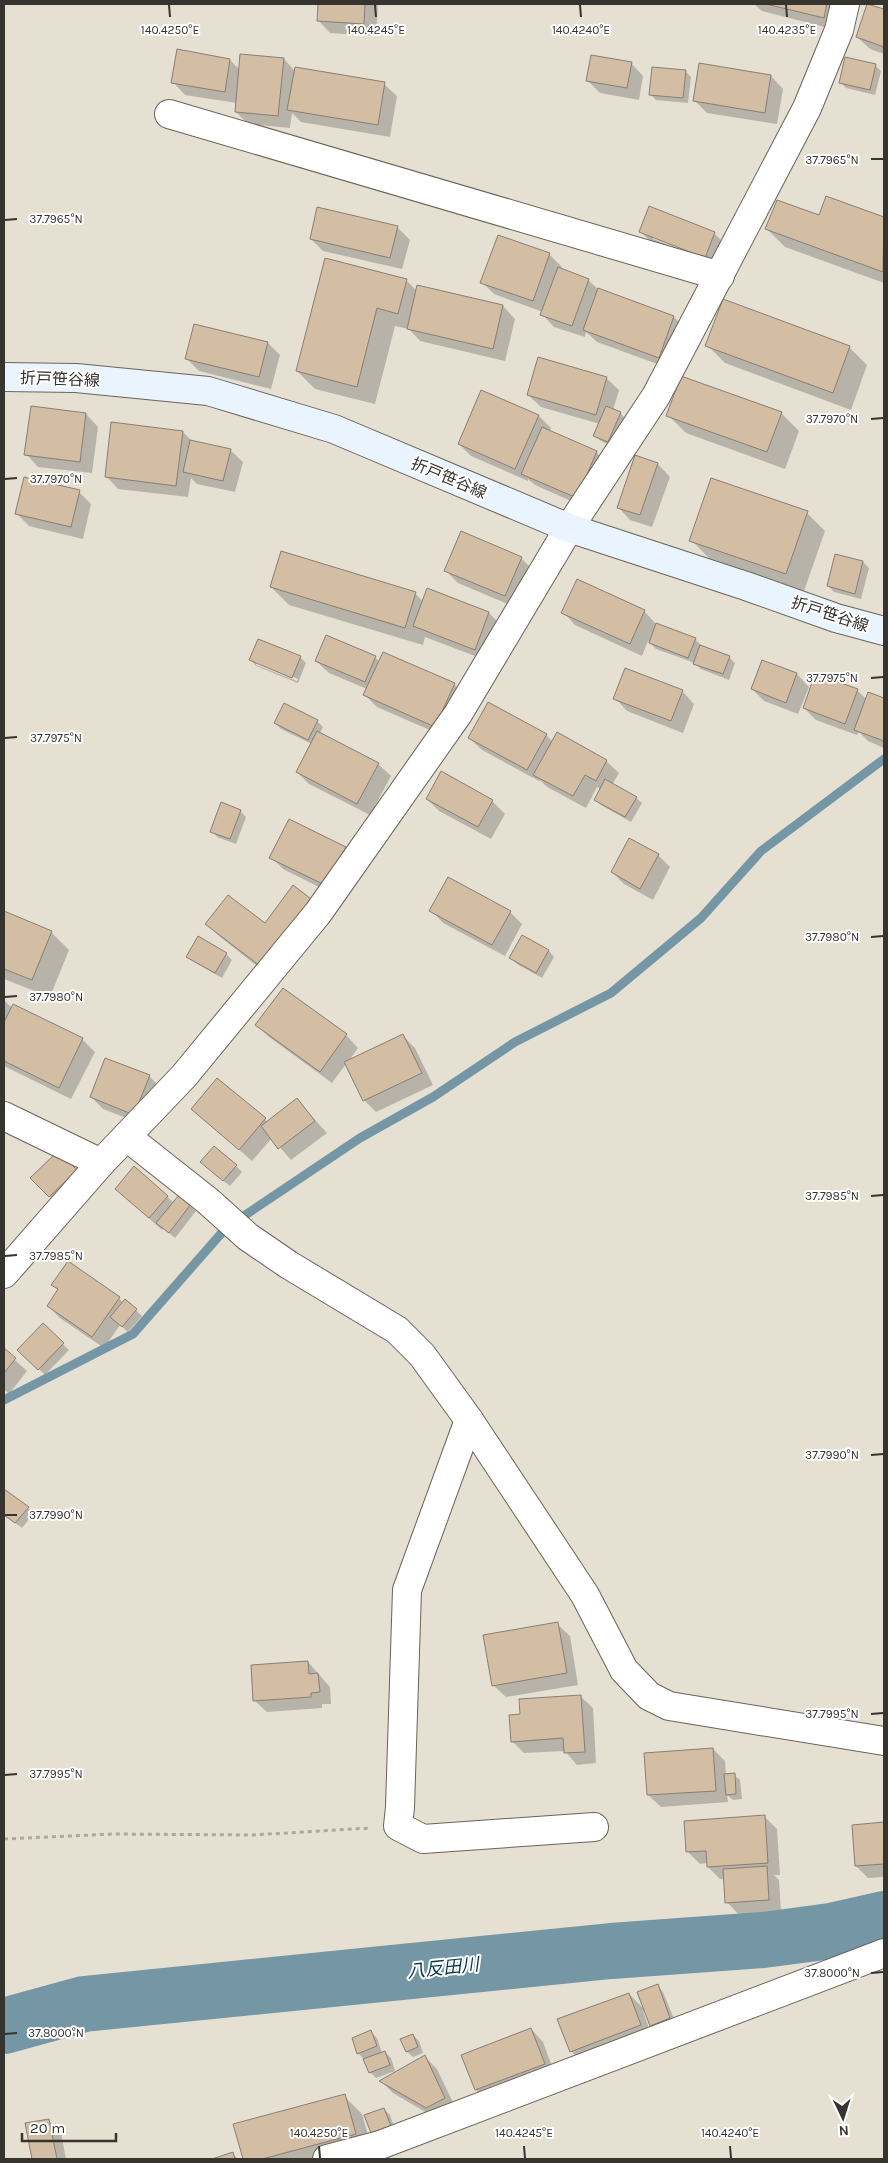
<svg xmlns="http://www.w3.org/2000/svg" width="888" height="2163" font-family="Karla,'Noto Sans JP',sans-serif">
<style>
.shadow{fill:#0003;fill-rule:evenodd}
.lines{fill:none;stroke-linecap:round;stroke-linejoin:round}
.stream{stroke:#7496a5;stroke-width:9}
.river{stroke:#7496a5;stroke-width:56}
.building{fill:#d3bda3;stroke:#877e74}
.street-casing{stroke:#696458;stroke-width:30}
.secondary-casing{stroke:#696458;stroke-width:30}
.path{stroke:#aca89d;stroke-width:3;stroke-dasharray:4 4;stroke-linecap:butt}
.street{stroke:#fff;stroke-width:28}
.secondary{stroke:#eaf4fe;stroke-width:28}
.ticks{fill:none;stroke:#36342f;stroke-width:2}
.labels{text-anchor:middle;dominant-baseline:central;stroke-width:4;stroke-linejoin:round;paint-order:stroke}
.street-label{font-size:16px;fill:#36342f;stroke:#fff}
.water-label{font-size:18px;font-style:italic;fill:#023849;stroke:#fff}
.ticks-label{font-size:12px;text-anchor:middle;fill:#36342f;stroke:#fff;stroke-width:4;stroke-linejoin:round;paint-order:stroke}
</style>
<rect width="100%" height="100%" fill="#e6e0d3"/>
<!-- shadow -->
<g class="shadow">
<polygon points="319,4 378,4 376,36 330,33 318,20"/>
<polygon points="754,4 842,4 836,30 762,11"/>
<polygon points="868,5 884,10 884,54 870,49 857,37"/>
<polygon points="284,59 295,71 384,84 397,96 390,137 301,122 292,113 290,128 248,124 236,112 237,103 185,95 173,82 230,60 240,70"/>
<polygon points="631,63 643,76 639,100 600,93 588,81"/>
<polygon points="701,65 771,76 783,89 777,124 707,113 694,100"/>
<polygon points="875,65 881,71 875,95 846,88 840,82"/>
<polygon points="685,71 691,77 688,103 656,100 650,94"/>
<polygon points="827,197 884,218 884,283 785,247 767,229 819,217"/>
<polygon points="397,227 410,240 402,269 323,251 311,239"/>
<path d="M640,231l74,2 12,12 -9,24 -64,-25zM653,236l58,23 -1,2 -57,-22z"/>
<polygon points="549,254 562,267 560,270 588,280 599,290 674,317 686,329 671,369 597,342 586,332 585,337 554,327 542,314 543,312 494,294 482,282"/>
<polygon points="406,280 417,291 418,287 503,306 515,319 505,361 420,341 409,329 395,326 375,404 315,389 297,371"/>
<polygon points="268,343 280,355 271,389 199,371 187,359"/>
<polygon points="707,345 849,347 867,365 851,410 725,363"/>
<polygon points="606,378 619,390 613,410 620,413 626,419 614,447 601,441 595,436 600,424 541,407 528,395"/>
<polygon points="482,391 539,416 551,428 549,432 596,452 608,464 589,509 535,485 528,479 528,481 471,456 459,444"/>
<polygon points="781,413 799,431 785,469 686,433 668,415"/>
<polygon points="86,414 98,427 92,473 38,467 26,454"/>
<polygon points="183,432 192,441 230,450 243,462 235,492 197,484 191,478 188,497 118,489 106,476"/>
<polygon points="636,457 658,464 670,477 652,527 630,520 618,507"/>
<polygon points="712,479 807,513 825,531 804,591 709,558 691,540"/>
<polygon points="79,492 91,504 83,539 29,526 17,514"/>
<polygon points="836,555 863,562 869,568 861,599 834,592 828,586"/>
<polygon points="521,558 533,570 517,608 458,583 446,571"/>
<polygon points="271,587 415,593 423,602 489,613 501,625 488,661 425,637 423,645 289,605"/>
<polygon points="644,611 656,624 695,639 701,645 700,646 729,657 735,663 729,680 701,669 695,663 656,649 648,641 642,656 575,625 563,612"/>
<path d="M300,657l6,6 -8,20 -42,-17 -5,-6zM256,662l42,17 -1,2 -41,-16z"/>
<polygon points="375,657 380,662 454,684 466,696 448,738 377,707 365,695 367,689 329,673 316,661"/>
<polygon points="763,662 797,674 809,687 798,714 764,701 752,689"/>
<polygon points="857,690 867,700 869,694 884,700 884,748 868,741 859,732 857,735 816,720 804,708"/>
<polygon points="682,691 694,704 683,733 627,711 615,698"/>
<polygon points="317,721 323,727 320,733 378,764 391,776 370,815 309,784 297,772 312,744 281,729 275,723"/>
<polygon points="546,735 553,742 606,761 619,773 612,785 636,798 642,803 631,822 601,805 595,799 601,789 597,787 586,808 547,787 540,780 539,781 482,750 469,738"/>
<polygon points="442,773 492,801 505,814 491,839 439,811 427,799"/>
<polygon points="240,811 246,817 236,844 217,837 212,831"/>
<polygon points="289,820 346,848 358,861 339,897 283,869 271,857"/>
<polygon points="658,855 670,867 653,900 624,884 612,872"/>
<polygon points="228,897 276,981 219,936 207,924"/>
<polygon points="431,910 510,912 522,924 505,956 443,923"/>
<polygon points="4,912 51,932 69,950 50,997 4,979"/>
<polygon points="523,937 549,951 554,957 542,978 517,964 511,958"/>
<polygon points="226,954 232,960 222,978 194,962 188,956"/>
<polygon points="4,1000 12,1008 13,1006 82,1039 95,1052 71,1099 4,1066"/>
<polygon points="257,1025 346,1035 358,1048 348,1062 403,1036 415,1048 433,1085 376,1112 364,1100 346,1064 332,1083 269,1037"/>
<polygon points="149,1076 161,1088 147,1126 103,1109 91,1097"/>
<polygon points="218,1079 268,1122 297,1100 327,1133 291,1160 272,1138 252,1161 193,1109"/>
<polygon points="58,1153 82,1177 55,1202 32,1178"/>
<polygon points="236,1166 242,1172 230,1186 207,1168"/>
<polygon points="134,1168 174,1203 179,1197 196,1211 175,1238 163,1228 162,1230 116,1189"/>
<polygon points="53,1285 119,1298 123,1303 125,1300 142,1316 128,1332 120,1325 104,1348 60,1318 48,1306 59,1291"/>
<polygon points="43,1325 69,1350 45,1375 19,1350"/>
<polygon points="4,1350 27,1371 9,1394 4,1389"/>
<polygon points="5,1490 34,1513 22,1528 4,1515"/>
<polygon points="557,1624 570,1636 578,1685 506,1697 493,1685"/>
<polygon points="308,1662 330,1687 331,1704 322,1704 322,1708 267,1712 254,1700"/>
<polygon points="580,1696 593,1708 596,1763 577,1765 565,1751 524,1753 512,1741 521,1715"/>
<polygon points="713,1749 725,1761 726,1775 734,1775 740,1780 742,1799 733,1800 727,1795 728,1802 661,1807 648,1795"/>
<polygon points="764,1816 777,1829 780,1875 774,1875 779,1880 781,1912 739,1915 727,1902 725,1879 720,1879 708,1867 708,1863 700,1864 688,1852"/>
<polygon points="884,1824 884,1877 868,1878 856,1866 853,1826"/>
<polygon points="658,1986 663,1992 676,2024 657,2032 651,2026"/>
<polygon points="629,1994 645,2010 643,2011 652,2037 583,2063 571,2051"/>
<polygon points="531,2029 543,2042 556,2077 489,2102 476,2090 463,2055"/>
<polygon points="371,2032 377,2038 382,2053 385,2052 391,2058 395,2071 376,2078 370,2072 365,2060 358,2053"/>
<polygon points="413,2035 419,2041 423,2053 413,2057 407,2052"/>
<polygon points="425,2057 437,2069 457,2111 439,2120 393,2093 381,2081"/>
<polygon points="344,2096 362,2114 373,2152 345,2159 244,2159 235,2125"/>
<polygon points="384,2109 390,2115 396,2132 378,2139 372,2133 366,2116"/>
<polygon points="48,2120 61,2133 66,2159 33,2159 26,2124"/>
<polygon points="233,2154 238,2159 216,2159"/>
</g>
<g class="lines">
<!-- stream -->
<polyline class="stream" points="4,1400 133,1334 226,1228 360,1138 433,1097 515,1042 611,993 701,918 761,851 884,759"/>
<!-- river -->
<polyline class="river" points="4,2026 84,2004 611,1951 763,1940 831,1931 884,1919"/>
</g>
<!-- building -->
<g class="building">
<polygon points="318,4 365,4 364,24 317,21"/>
<polygon points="766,4 827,4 824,18"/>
<polygon points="867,4 884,9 884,47 856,37"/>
<polygon points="177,49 230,59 225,92 171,83"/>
<polygon points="240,54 284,58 278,116 235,112"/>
<polygon points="591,55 632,62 627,88 586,81"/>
<polygon points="845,57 876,64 870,90 839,83"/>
<polygon points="699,63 771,75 765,113 693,101"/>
<polygon points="295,67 385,82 378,125 287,110"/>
<polygon points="652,67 686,70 683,98 649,95"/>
<polygon points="826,196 884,217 883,272 765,229 777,200 819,215"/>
<polygon points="649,206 715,232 705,258 639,232"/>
<polygon points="317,207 398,226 390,258 310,239"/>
<polygon points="498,235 550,253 533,301 480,283"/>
<polygon points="325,258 407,279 398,314 377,308 357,387 296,371"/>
<polygon points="558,267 589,279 572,326 540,315"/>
<polygon points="417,285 503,305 493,349 407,329"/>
<polygon points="598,288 674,316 659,358 583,330"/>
<polygon points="723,299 850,346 833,393 705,346"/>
<polygon points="194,324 268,342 259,377 185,359"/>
<polygon points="538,357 607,377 596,415 527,395"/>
<polygon points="681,376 782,412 767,452 666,416"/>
<polygon points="481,390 539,415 515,469 458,444"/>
<polygon points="31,406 86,413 80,462 24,455"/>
<polygon points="606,406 621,412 608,442 593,436"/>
<polygon points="111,422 183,431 176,486 105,477"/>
<polygon points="542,427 597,451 577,498 521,474"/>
<polygon points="190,440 231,449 223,481 183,472"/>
<polygon points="635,455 658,463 640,515 617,508"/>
<polygon points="24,477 80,490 71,527 15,514"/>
<polygon points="711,478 808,511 786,574 689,541"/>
<polygon points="461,531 522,557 505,596 444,571"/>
<polygon points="281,551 416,592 405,628 270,587"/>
<polygon points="835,554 863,561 855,594 827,586"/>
<polygon points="577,579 645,610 630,644 561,613"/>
<polygon points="427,588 489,612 475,650 413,626"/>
<polygon points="656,623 696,638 688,658 649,643"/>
<polygon points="326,635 376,656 365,682 315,661"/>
<polygon points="258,639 301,656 292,678 249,660"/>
<polygon points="700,645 730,656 723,674 693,664"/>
<polygon points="383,652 455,683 435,727 363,695"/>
<polygon points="762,660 797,673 786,703 751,689"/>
<polygon points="625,668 683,690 671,721 613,699"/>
<polygon points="815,674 858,689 845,724 803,708"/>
<polygon points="868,692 884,698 884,741 854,730"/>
<polygon points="488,702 547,734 527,770 468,738"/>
<polygon points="284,703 318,720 308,740 274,723"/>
<polygon points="317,731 379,763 357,804 296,772"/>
<polygon points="557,732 607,760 596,781 585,775 573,796 533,775"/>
<polygon points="441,771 493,800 478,827 426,799"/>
<polygon points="605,779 637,797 625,817 594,800"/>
<polygon points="221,802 241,810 230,839 210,832"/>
<polygon points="289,819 346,847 327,886 269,858"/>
<polygon points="629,838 659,854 640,889 611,872"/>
<polygon points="448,877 511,911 492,945 429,911"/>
<polygon points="293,885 315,902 264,969 205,924 228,895 265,923"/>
<polygon points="4,911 52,931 32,980 4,969"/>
<polygon points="522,935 549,950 536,973 509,958"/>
<polygon points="198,936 227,953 215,973 186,957"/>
<polygon points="283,988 347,1034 320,1072 255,1025"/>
<polygon points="13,1004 83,1038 59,1088 4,1061 4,1022"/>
<polygon points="403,1034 422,1073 363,1101 344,1062"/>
<polygon points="105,1058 150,1075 134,1115 90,1097"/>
<polygon points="217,1078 266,1118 239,1150 191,1109"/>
<polygon points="297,1098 315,1121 278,1149 261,1126"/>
<polygon points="214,1146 237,1165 223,1181 200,1162"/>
<polygon points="58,1151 77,1170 49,1197 30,1178"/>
<polygon points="134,1166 168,1196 149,1218 115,1189"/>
<polygon points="179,1195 191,1204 169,1233 156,1223"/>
<polygon points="68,1261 120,1297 92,1337 47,1306 58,1289 51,1285"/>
<polygon points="125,1299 137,1309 122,1327 110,1317"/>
<polygon points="43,1323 64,1343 38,1370 17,1350"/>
<polygon points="4,1348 16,1358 4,1373"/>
<polygon points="4,1489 29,1507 15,1523 4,1515"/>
<polygon points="558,1622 567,1673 492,1686 483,1635"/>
<polygon points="308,1661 309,1674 318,1673 320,1692 311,1693 311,1697 253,1701 251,1665"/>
<polygon points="581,1695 585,1752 564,1753 563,1738 511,1742 509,1715 520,1714 519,1699"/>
<polygon points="713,1748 716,1791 647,1795 644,1753"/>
<polygon points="735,1773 736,1794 726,1795 724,1774"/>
<polygon points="765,1815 768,1863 707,1867 706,1851 686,1852 684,1821"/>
<polygon points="884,1822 884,1864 855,1866 852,1825"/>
<polygon points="767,1866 769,1900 725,1903 723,1869"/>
<polygon points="658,1984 670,2018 650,2026 637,1992"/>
<polygon points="629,1993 641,2025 570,2052 557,2019"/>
<polygon points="531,2028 545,2064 475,2090 461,2055"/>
<polygon points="371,2030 377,2046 357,2054 352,2038"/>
<polygon points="413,2034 418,2047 406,2052 400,2039"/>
<polygon points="385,2051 390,2065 369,2073 363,2059"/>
<polygon points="425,2055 445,2098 426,2108 379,2081"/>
<polygon points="345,2094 356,2134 262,2159 243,2159 233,2124"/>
<polygon points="384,2108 391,2126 371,2133 364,2115"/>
<polygon points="49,2119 57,2159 32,2159 25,2123"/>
<polygon points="233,2152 235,2159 212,2159"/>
</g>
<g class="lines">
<!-- street casing -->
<g class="street-casing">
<g id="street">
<polyline points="169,114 720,276"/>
<polyline points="4,1116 101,1163"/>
<polyline points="127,1137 208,1201 248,1237 289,1265 397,1330 422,1355 469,1420 585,1595 624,1670 649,1696 669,1706 884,1741"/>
<polyline points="4,1274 101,1163 184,1076 318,913 458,714 569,528 656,396 807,108 839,30 845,4"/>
<polyline points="469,1420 407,1590 400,1807 398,1826 423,1839 594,1827"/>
<polyline points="327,2159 380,2145 884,1953"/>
</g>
</g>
<!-- secondary casing -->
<g class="secondary-casing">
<polyline id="secondary" points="4,377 76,378 208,391 334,429 569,528 746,586 836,618 884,631"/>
</g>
<!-- path -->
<polyline class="path" points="4,1839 113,1834 253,1835 370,1828"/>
<!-- street -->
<use href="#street" class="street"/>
<!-- secondary -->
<use href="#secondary" class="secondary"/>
</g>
<!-- ticks -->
<path class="ticks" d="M169,5l1,12M375,5l1,12M580,5l1,12M786,5l1,12M871,159h12M5,220l12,-1M871,419l12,-1M5,479l12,-1M871,678l12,-1M5,738l12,-1M871,937l12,-1M5,997l12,-1M871,1196l12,-1M5,1256l12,-1M871,1455l12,-1M5,1515h12M871,1714l12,-1M5,1775l12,-1M871,1973l12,-1M5,2034l12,-1M319,2146l1,12M524,2146l1,12M730,2146l1,12"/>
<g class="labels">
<!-- street labels -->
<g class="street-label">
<text transform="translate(60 379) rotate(2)">折戸笹谷線</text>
<text transform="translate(449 478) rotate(23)">折戸笹谷線</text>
<text transform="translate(830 614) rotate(18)">折戸笹谷線</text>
</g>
<!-- water labels -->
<g class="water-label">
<text transform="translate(443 1968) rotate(-6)">八反田川</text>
</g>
</g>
<g class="ticks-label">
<text x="170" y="34">140.4250°E</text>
<text x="376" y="34">140.4245°E</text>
<text x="581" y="34">140.4240°E</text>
<text x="787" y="34">140.4235°E</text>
<text x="832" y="164">37.7965°N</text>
<text x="56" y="223">37.7965°N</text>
<text x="832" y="423">37.7970°N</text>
<text x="56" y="483">37.7970°N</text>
<text x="832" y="682">37.7975°N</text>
<text x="56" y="742">37.7975°N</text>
<text x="832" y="941">37.7980°N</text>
<text x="56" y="1001">37.7980°N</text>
<text x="832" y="1200">37.7985°N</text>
<text x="56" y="1260">37.7985°N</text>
<text x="832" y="1459">37.7990°N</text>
<text x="56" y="1519">37.7990°N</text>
<text x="832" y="1718">37.7995°N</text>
<text x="56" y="1778">37.7995°N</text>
<text x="832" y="1977">37.8000°N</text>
<text x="56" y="2037">37.8000°N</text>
<text x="319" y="2137">140.4250°E</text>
<text x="524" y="2137">140.4245°E</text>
<text x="730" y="2137">140.4240°E</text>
</g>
<!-- border -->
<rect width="888" height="2163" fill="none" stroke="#36342f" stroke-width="10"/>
<!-- north arrow -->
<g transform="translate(843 2118) rotate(176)" stroke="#ffffff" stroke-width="4" paint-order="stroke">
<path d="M0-4L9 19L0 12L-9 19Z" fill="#36342f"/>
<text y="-8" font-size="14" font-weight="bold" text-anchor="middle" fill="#36342f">N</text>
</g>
<!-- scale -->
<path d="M22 2133v8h94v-8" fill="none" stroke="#36342f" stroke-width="2.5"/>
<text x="30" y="2133" font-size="15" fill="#36342f" stroke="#ffffff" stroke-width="4" paint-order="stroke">20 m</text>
</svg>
